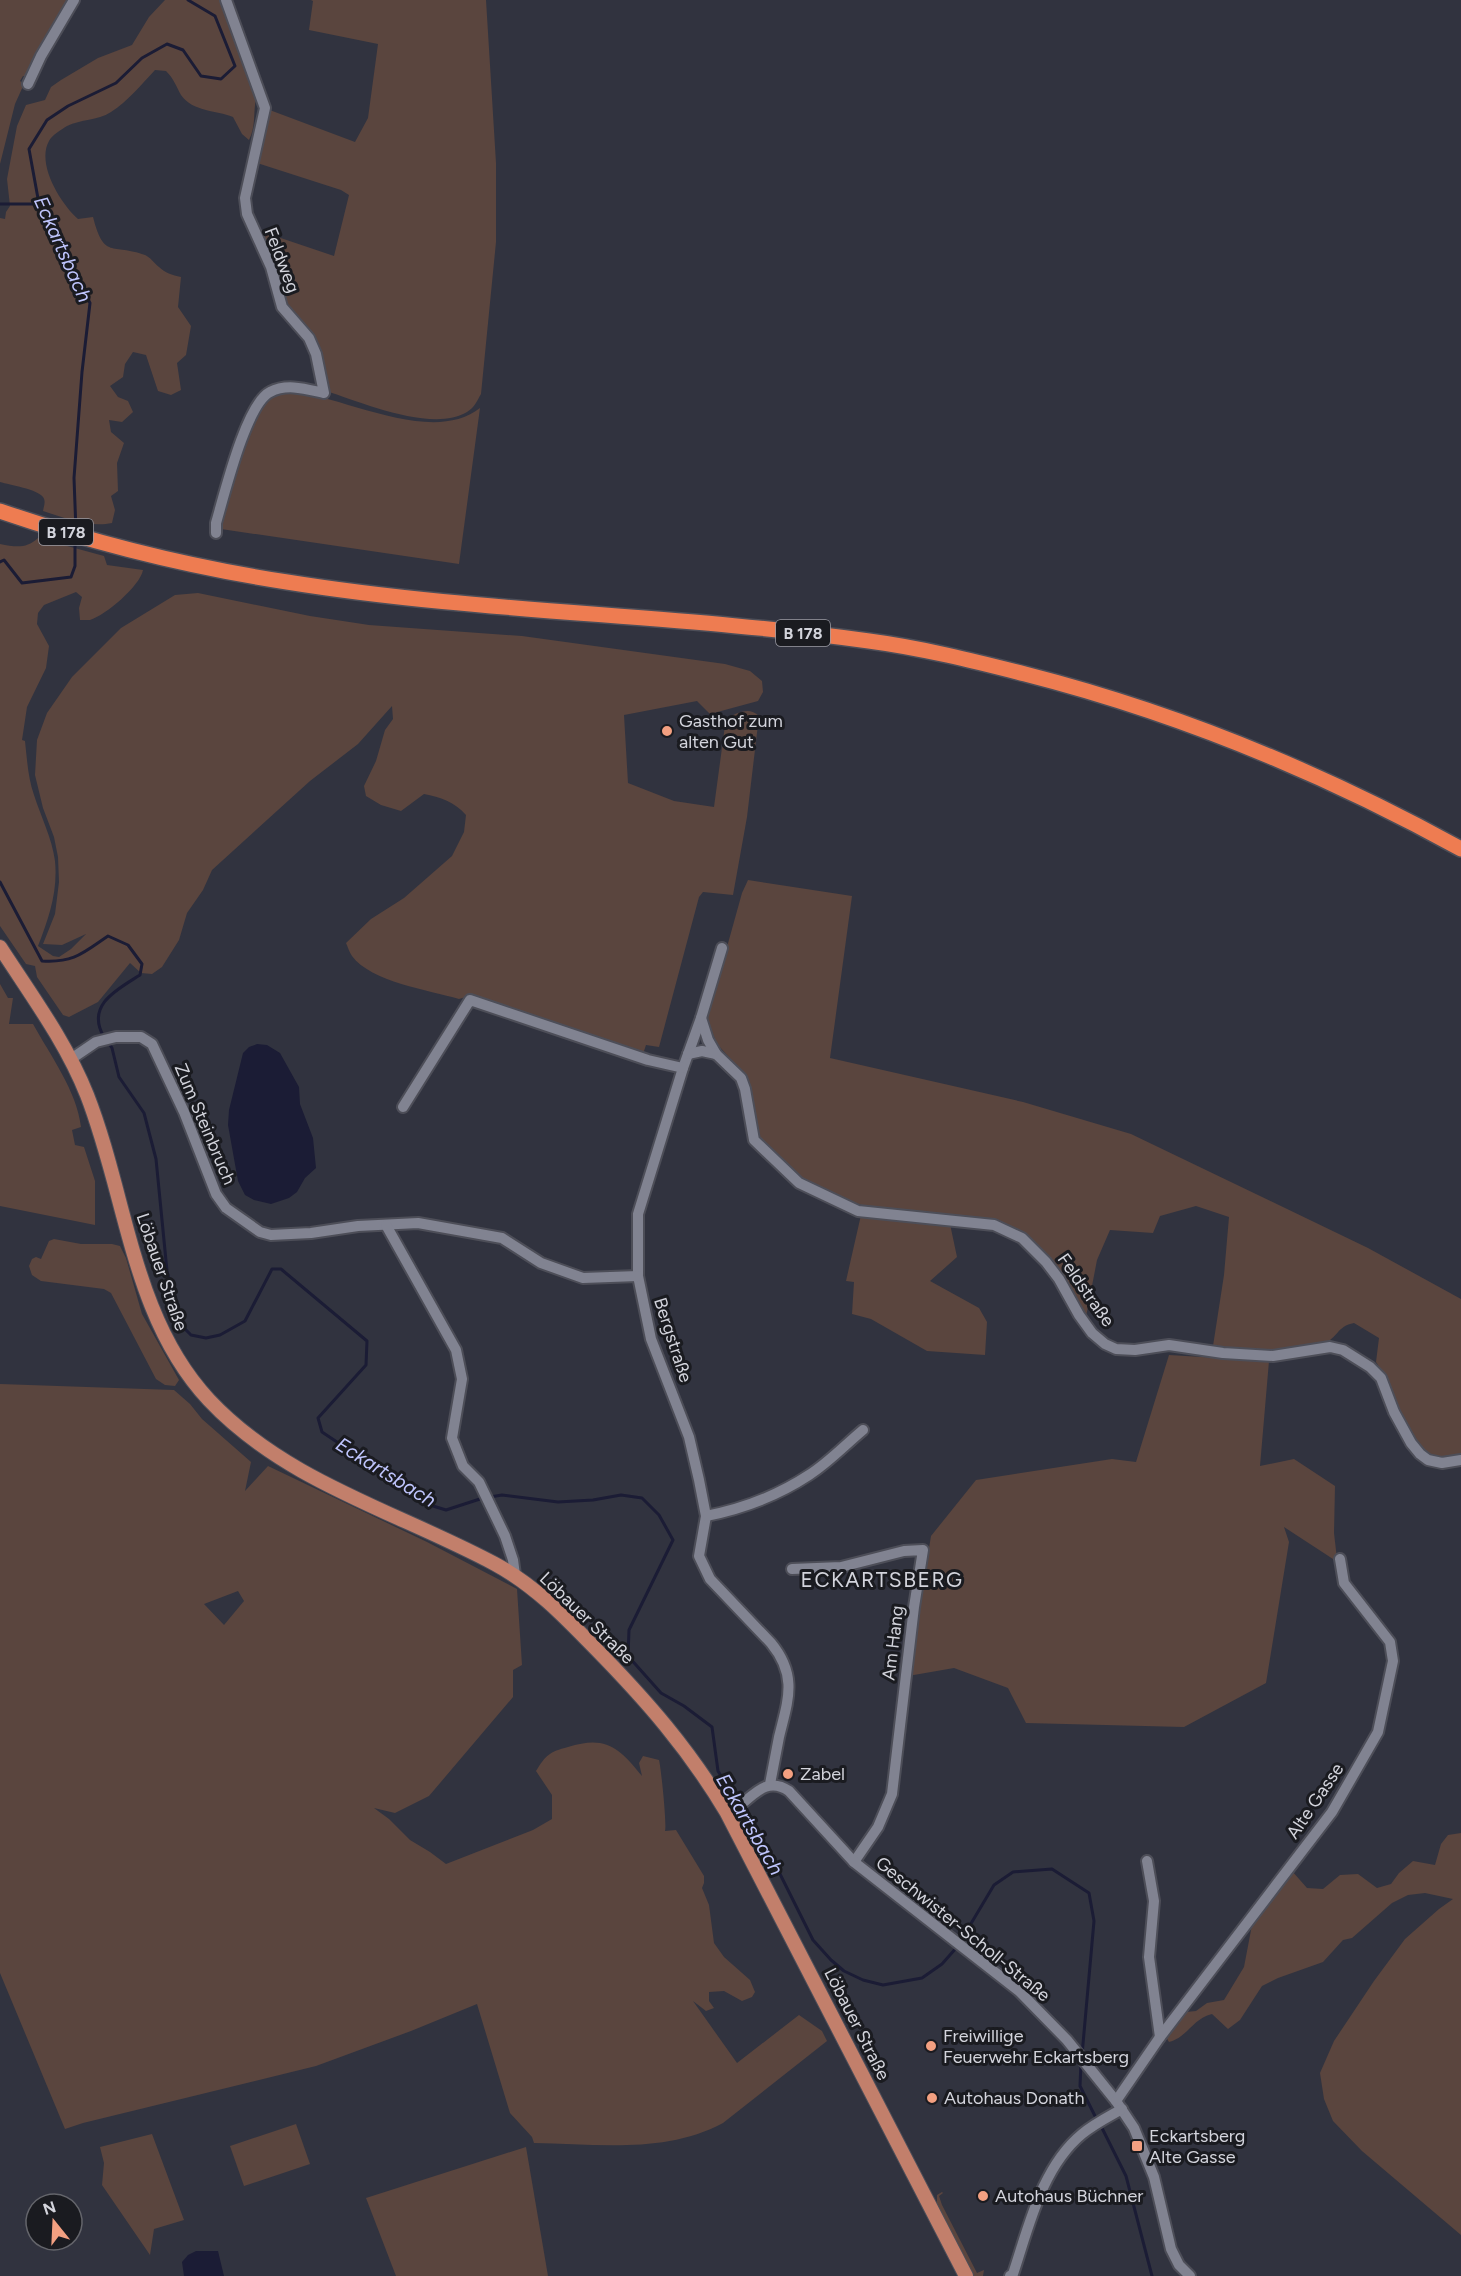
<svg xmlns="http://www.w3.org/2000/svg" width="1461" height="2276" font-family="Figtree,sans-serif">
<style>
.green{fill:#5a453e;fill-rule:evenodd}
.water{fill:#1b1c35}
.lines{fill:none;stroke-linecap:round;stroke-linejoin:round}
.stream{stroke:#1b1c35;stroke-width:3}
.minor-casing{stroke:#4d4e58;stroke-width:14}
.major-casing{stroke:#4d4e58;stroke-width:16}
.highway-casing{stroke:#4d4e58;stroke-width:18}
.minor{stroke:#818391;stroke-width:10}
.major{stroke:#c27f6b;stroke-width:14}
.highway{stroke:#ee7c51;stroke-width:15}
.poi-dot{fill:#f3a081;stroke:#1a1b20;stroke-width:2}
.labels{text-anchor:middle;dominant-baseline:central;stroke-width:6;stroke-linejoin:round;paint-order:stroke}
.shield{fill:#1a1b20;stroke:#9c9ca4;stroke-width:1.5}
.shield-label{font-size:16px;font-weight:bold;fill:#d3d4dc}
.street-label{font-size:18px;fill:#d3d4dc;stroke:#1a1b20}
.poi-label{font-size:18px;fill:#d3d4dc;stroke:#1a1b20;text-anchor:start}
.water-label{font-size:20px;font-style:italic;fill:#bfc5fd;stroke:#1a1b20}
.quarter-label{font-size:21px;letter-spacing:1.5px;fill:#d3d4dc;stroke:#1a1b20}
</style>
<rect width="100%" height="100%" fill="#31333f"/>
<!-- green -->
<g class="green">
<polygon points="0,0 69,0 27,76 23,76 20,81 24,84 15,104 0,164"/>
<path d="M165,0h56l35,98c-3,16 0,28 -7,42l-7,-6 -9,-17c-17,-7 -40,-5 -52,-22 -5,-9 -7,-16 -15,-24l-11,-1c-14,15 -27,31 -44,42 -14,9 -30,7 -44,14 -5,3 -16,10 -18,15 -13,23 12,63 29,78l15,-2c11,43 19,26 52,38 5,2 9,8 14,12 6,6 13,8 22,10l-3,30 13,19 -5,29 -9,8 4,27 -10,5 -13,-4 -12,-36 -13,-3 -8,12 -2,13 -13,9 8,11 10,4 5,11 -11,10 -13,-2 2,12 13,11 -7,20 1,28 -7,5 4,14 -3,13c-22,5 -47,-5 -69,-12 1,-5 3,-10 0,-14 -6,-8 -33,-12 -43,-15v-264l5,1 1,-7 4,-6 -3,-27 10,-53 9,-21 19,-5 6,-13 10,-7 37,-22 34,-13 17,-28z"/>
<path d="M311,0h175l10,163v79l-15,152c-4,7 -7,14 -14,18 -35,21 -106,-10 -141,-21l-7,-35 -31,-45 -31,-81 77,26 15,-61 -8,-5 -87,-28 13,-53 88,33 13,-24 10,-74 -69,-14 4,-29z"/>
<path d="M287,390c56,6 145,56 193,18l-21,156 -238,-35 -2,-5 34,-105 10,-16 10,-8z"/>
<path d="M38,538l66,18 3,9 36,5c-3,16 -37,45 -53,50 -3,0 -6,0 -10,0l-1,-12 3,-11 -6,-5 -32,13 -6,8 -1,11 12,22 -3,22 -19,39 -5,33 3,1c2,18 3,37 9,54 7,22 18,43 21,66 3,30 -6,57 -17,85l15,10 6,1 12,-8 15,-15 -24,11 -19,-1 12,-30 4,-32 -1,-25 -4,-20 -11,-29 -8,-33 2,-35 10,-27 25,-36 49,-49 54,-33 23,-2 112,23 59,9 153,11 203,28 25,7 12,10 1,11 -5,9 -48,13 -13,-13 -73,14 4,68 46,18 40,6 12,-89c12,-5 23,-12 33,-2l-12,101 -14,78 -30,-3 -4,5 -40,150 -13,-2 -3,9 -174,-58 -10,3c-30,-9 -88,-17 -107,-43 -3,-4 -4,-9 -6,-13l25,-24 33,-21 48,-42 12,-24 2,-17c-11,-13 -26,-18 -42,-21l-23,17 -20,-6 -15,-9 -2,-10 12,-25 9,-31 8,-11 -1,-13 -34,38 -48,37 -98,89 -9,20 -16,23 -8,27 -17,27 -10,7 -11,-1 -11,-10 -32,39 -29,15 -6,-2 -26,-38 -2,-11 -9,-2 -26,-38v-382c16,3 26,5 38,-6z"/>
<path d="M748,880l104,16 -22,162 193,44 108,32 237,114 93,51v156c-7,1 -16,4 -23,2 -31,-5 -46,-72 -62,-95l3,-24 -25,-15c-17,3 -17,16 -30,20 -36,12 -73,7 -111,3l11,-71 5,-58 -33,-11 -36,10 -7,17 -43,-3 -13,30 -11,57 -24,-41 -68,-54 -56,-9 -76,-8 -19,-6 -36,-15 -50,-44 -12,-65 -28,-31 -10,-25 35,-126z"/>
<path d="M0,984l8,14h5l-4,26h24c17,31 44,67 48,103l-9,3 3,15 9,2 11,34v44l-95,-19z"/>
<polygon points="861,1215 950,1224 957,1257 930,1281 979,1308 987,1322 985,1355 927,1351 871,1319 852,1314 854,1282 846,1281"/>
<polygon points="54,1239 81,1244 112,1244 120,1246 126,1258 142,1314 179,1380 175,1386 165,1385 156,1379 111,1293 104,1289 41,1281 32,1275 29,1266 32,1259 36,1257 41,1259 49,1241"/>
<polygon points="1169,1355 1269,1361 1260,1466 1294,1459 1335,1486 1334,1533 1337,1559 1333,1559 1284,1527 1289,1542 1266,1683 1184,1727 1026,1723 1008,1688 954,1668 908,1676 931,1536 976,1480 1112,1459 1136,1462"/>
<path d="M0,1384l174,6 16,14 12,15 49,43 -6,29 23,-25 159,76 90,47 5,76 -9,5v27l-84,99 -34,17 -21,-5 15,11 21,21 20,12 16,12 87,-34 19,-11v-24l-16,-24c10,-16 13,-19 32,-24 37,-12 51,0 74,29l-3,-13 4,-7 16,4c2,7 8,66 6,71l11,-1 28,46v7l-2,5 7,17 5,38 10,14 26,23 5,12 -3,5 -10,4 -18,-10 -15,1v9l5,7 -8,3 -13,-10 44,62 62,-48 23,16 5,10 -104,82c-57,31 -127,21 -189,20l-2,-6 -22,-24 -33,-109 -66,27 -95,35 -233,57 -18,6 -65,-156zM238,1591l6,10 -20,24 -20,-21z"/>
<path d="M1461,1833v402l-99,-84 -29,-30 -9,-22 -4,-26 14,-32 40,-60 31,-42 34,-30 14,-10 -28,-6 -17,2 -16,8 -40,35 -9,2 -20,22 -45,16 -16,8 -22,34 -12,9 -16,-15c-20,5 -24,23 -43,28l-3,-5 20,-25 10,-1 11,-8 17,-3 20,-33 8,-42 40,-54 15,17 16,1 17,-14 18,-1 19,14 14,-4 8,-11 14,-12 22,4 6,-21 7,-9z"/>
<polygon points="296,2124 310,2164 244,2186 230,2146"/>
<polygon points="152,2134 184,2220 154,2229 150,2255 102,2185 104,2163 100,2147"/>
<polygon points="526,2147 548,2276 396,2276 366,2198"/>
<polygon points="942,2192 943,2193 939,2196 942,2205 977,2273 984,2270 983,2276 972,2276 937,2206 937,2195"/>
</g>
<!-- water -->
<g class="water">
<polygon points="257,1044 267,1045 280,1053 299,1087 300,1104 313,1138 316,1168 305,1178 297,1192 289,1198 271,1204 254,1200 245,1195 238,1181 228,1125 229,1110 243,1053 249,1047"/>
<polygon points="196,2251 218,2251 224,2276 184,2276 182,2262 188,2255"/>
</g>
<g class="lines">
<!-- stream -->
<g class="stream">
<polyline points="0,204 39,204"/>
<polyline points="76,531 74,478 82,372 90,303 39,204 29,149 47,120 68,106 116,83 142,58 167,44 183,50 201,76 221,79 235,66 215,16 188,0"/>
<polyline points="0,562 4,560 22,583 71,577 75,566 75,541"/>
<path d="M0,882l42,79c32,2 41,-8 66,-25l20,9 14,19 -2,11c-22,14 -55,30 -36,62"/>
<polyline points="108,1042 112,1048 119,1077 144,1113 156,1159 167,1271 180,1324 191,1335 206,1338 220,1335 245,1321 272,1269 281,1269 367,1341 366,1365 318,1418 322,1432 433,1506 446,1510 483,1498"/>
<polyline points="490,1497 502,1495 558,1502 593,1500 621,1495 642,1498 659,1515 673,1540 629,1630 628,1656 661,1693 684,1706 712,1727 718,1771 780,1874 813,1940 831,1960 844,1971 863,1980 883,1985 922,1978 942,1964 957,1947"/>
<polyline points="960,1942 994,1885 1013,1872 1052,1869 1089,1893 1094,1921 1082,2055"/>
<polyline points="1081,2062 1080,2086 1097,2120"/>
<polyline points="1101,2126 1126,2176 1152,2276"/>
</g>
<!-- minor casing -->
<g class="minor-casing">
<g id="minor">
<polyline points="28,84 41,56 74,0"/>
<path d="M216,533v-10c8,-27 30,-119 54,-131 17,-9 36,-3 54,1l-8,-39 -7,-16 -27,-31 -11,-40 -24,-53 -2,-16 20,-90 -39,-108"/>
<path d="M722,948l-21,70 -18,50 -45,146v62l13,63 38,98 10,43 7,36 -7,40 11,23 61,64c27,33 17,57 8,94 -3,16 -6,31 -9,47"/>
<polyline points="701,1018 708,1040 716,1054 741,1078 745,1089 754,1140 799,1183 858,1211 994,1225 1022,1238 1046,1262 1059,1279 1079,1315 1092,1333 1105,1344 1116,1349 1135,1350 1169,1345 1223,1353 1273,1356 1330,1347 1343,1350 1370,1367 1381,1378 1394,1412 1411,1443 1420,1454 1428,1460 1442,1463 1461,1460"/>
<polyline points="688,1054 702,1051 716,1054"/>
<polyline points="71,1059 96,1042 116,1037 141,1037 152,1044 184,1112 216,1194 226,1208 260,1232 271,1235 311,1233 358,1226 418,1223 502,1238 541,1263 583,1278 638,1276"/>
<polyline points="403,1107 470,1000 648,1060 683,1068"/>
<polyline points="386,1225 456,1350 462,1379 452,1438 463,1466 479,1482 505,1536 513,1560 515,1575"/>
<path d="M706,1516c36,-7 71,-20 103,-41 19,-12 36,-30 54,-45"/>
<polyline points="792,1569 841,1567 904,1551 923,1550 914,1607 892,1794 878,1827 854,1862"/>
<path d="M743,1803c15,-13 27,-25 46,-12l65,71 165,129 48,49 49,61 18,27 20,49 17,72 8,16 11,11"/>
<polyline points="1147,1861 1154,1901 1149,1957 1160,2037"/>
<polyline points="1116,2101 1160,2037 1332,1812 1378,1732 1393,1661 1390,1642 1344,1583 1340,1559"/>
<path d="M1010,2276l3,-2c16,-48 29,-107 69,-140 12,-10 26,-17 40,-25"/>
</g>
</g>
<!-- major casing -->
<g class="major-casing">
<path id="major" d="M0,947c31,48 66,95 87,148 40,102 45,223 122,305 77,82 189,112 286,164 39,21 69,52 99,83 52,53 95,102 133,166l239,463"/>
</g>
<!-- highway casing -->
<g class="highway-casing">
<path id="highway" d="M0,511c93,32 190,56 287,71 193,31 389,32 582,59 53,7 105,20 156,33 153,39 298,99 436,175"/>
</g>
<!-- minor -->
<use href="#minor" class="minor"/>
<!-- major -->
<use href="#major" class="major"/>
<!-- highway -->
<use href="#highway" class="highway"/>
</g>
<!-- markers -->
<g class="poi-dot">
<circle cx="667" cy="731" r="6"/>
<circle cx="788" cy="1774" r="6"/>
<circle cx="931" cy="2046" r="6"/>
<circle cx="932" cy="2098" r="6"/>
<rect x="1131" y="2140" width="12" height="12" rx="3"/>
<circle cx="983" cy="2196" r="6"/>
</g>
<g class="labels">
<!-- shield labels -->
<g class="shield">
<rect x="39" y="519" width="54" height="26" rx="4.5"/>
<rect x="776" y="620" width="54" height="26" rx="4.5"/>
</g>
<g class="shield-label">
<text x="66" y="532">B 178</text>
<text x="803" y="633">B 178</text>
</g>
<!-- street labels -->
<g class="street-label">
<text transform="translate(282 260) rotate(69)">Feldweg</text>
<text transform="translate(205 1124) rotate(67)">Zum Steinbruch</text>
<text transform="translate(162 1272) rotate(71)">Löbauer Straße</text>
<text transform="translate(1086 1290) rotate(55)">Feldstraße</text>
<text transform="translate(673 1340) rotate(72)">Bergstraße</text>
<text transform="translate(587 1618) rotate(44)">Löbauer Straße</text>
<text transform="translate(893 1643) rotate(-83)">Am Hang</text>
<text transform="translate(1315 1801) rotate(-56)">Alte Gasse</text>
<text transform="translate(963 1929) rotate(39)">Geschwister-Scholl-Straße</text>
<text transform="translate(857 2024) rotate(63)">Löbauer Straße</text>
</g>
<!-- poi labels -->
<g class="poi-label">
<text x="679" y="721">Gasthof zum<tspan x="679" dy="21">alten Gut</tspan></text>
<text x="800" y="1774">Zabel</text>
<text x="943" y="2036">Freiwillige<tspan x="943" dy="21">Feuerwehr Eckartsberg</tspan></text>
<text x="944" y="2098">Autohaus Donath</text>
<text x="1149" y="2136">Eckartsberg<tspan x="1149" dy="21">Alte Gasse</tspan></text>
<text x="995" y="2196">Autohaus Büchner</text>
</g>
<!-- water labels -->
<g class="water-label">
<text transform="translate(63 249) rotate(66)">Eckartsbach</text>
<text transform="translate(386 1472) rotate(32)">Eckartsbach</text>
<text transform="translate(750 1824) rotate(60)">Eckartsbach</text>
</g>
<!-- quarter labels -->
<g class="quarter-label">
<text x="882" y="1579">ECKARTSBERG</text>
</g>
</g>
<!-- north arrow -->
<g transform="translate(54 2222) rotate(342)"><circle r="28" fill="#1a1b20" stroke="#64656b" stroke-width="1.5"/>
<path d="M0-4.5L10 22L0 15L-10 22Z" fill="#f3a081"/>
<text y="-9" font-size="16" font-weight="bold" text-anchor="middle" fill="#d3d4dc">N</text>
</g>
</svg>
